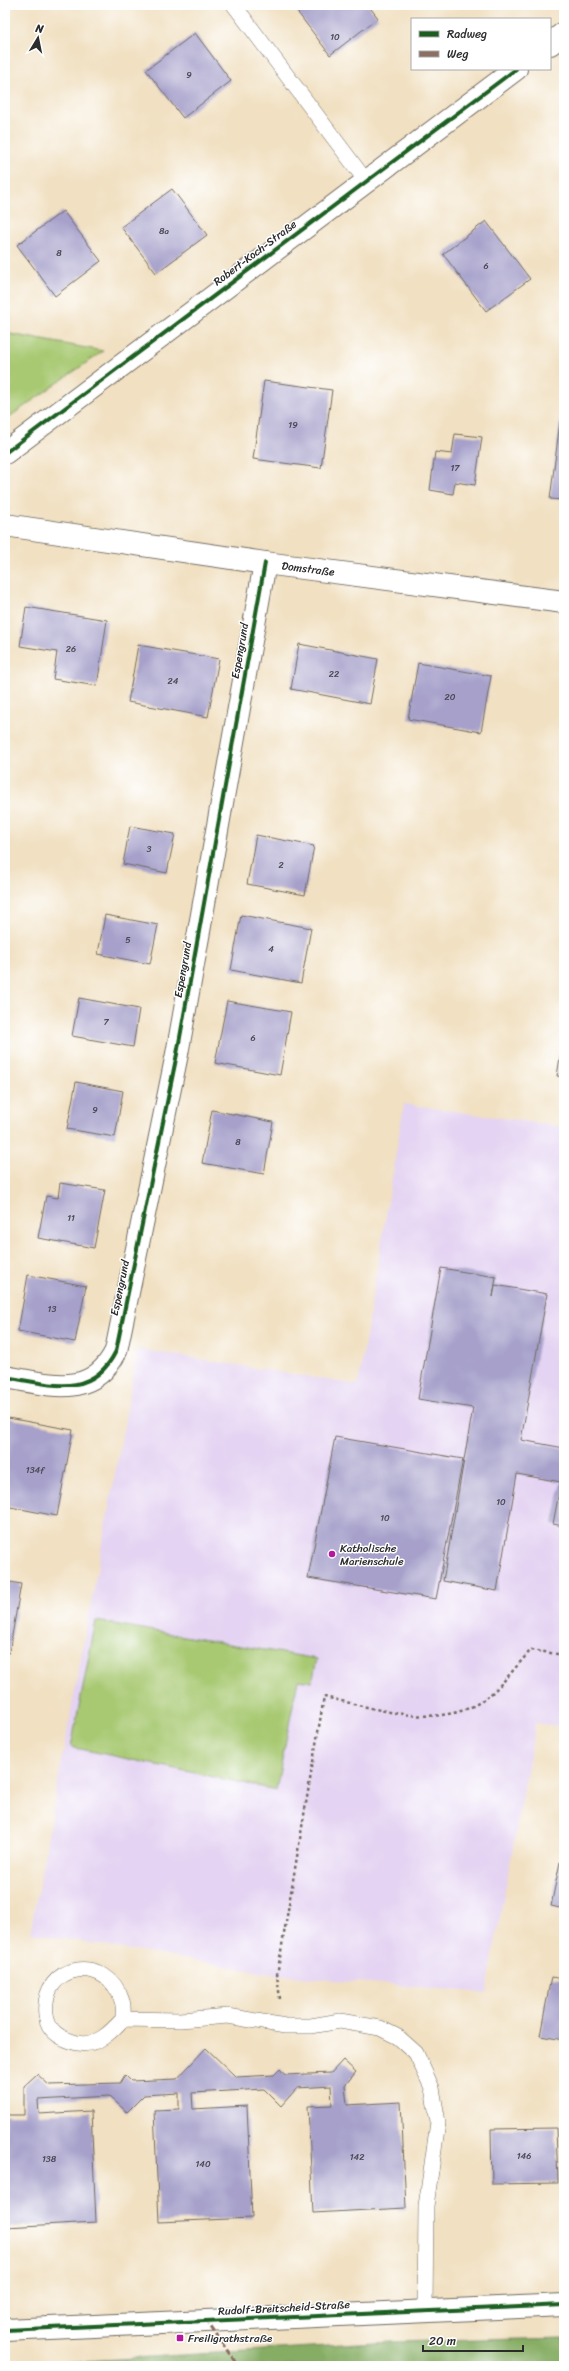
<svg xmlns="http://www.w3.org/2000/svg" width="569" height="2371" font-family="Sriracha,sans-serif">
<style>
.built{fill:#e4d3f2}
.green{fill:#a8c972;stroke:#6a7a4e}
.forest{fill:#86ad64;stroke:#586c48}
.building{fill:#a6a0ca}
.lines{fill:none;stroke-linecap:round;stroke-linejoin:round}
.lane-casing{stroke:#706a60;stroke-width:16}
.street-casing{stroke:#706a60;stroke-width:24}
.secondary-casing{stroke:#706a60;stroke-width:24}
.path{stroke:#706a60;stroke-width:2.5;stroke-dasharray:3 3;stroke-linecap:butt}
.lane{stroke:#fff;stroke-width:15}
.street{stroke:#fff;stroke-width:22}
.secondary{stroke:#fff;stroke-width:22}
.quiet{stroke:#8d6e63;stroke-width:3;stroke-dasharray:6 3;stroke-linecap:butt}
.cycleway-casing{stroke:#fff;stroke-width:6}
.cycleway{stroke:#1b5e20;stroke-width:4}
.poi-dot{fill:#b5179e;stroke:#fff;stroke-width:1.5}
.labels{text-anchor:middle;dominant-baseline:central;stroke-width:3;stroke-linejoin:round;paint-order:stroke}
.number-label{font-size:9px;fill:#4a4853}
.street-label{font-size:11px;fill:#2b2b2b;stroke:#fff}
.poi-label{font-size:11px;fill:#2b2b2b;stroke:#fff;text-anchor:start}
</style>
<rect width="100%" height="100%" fill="#fff"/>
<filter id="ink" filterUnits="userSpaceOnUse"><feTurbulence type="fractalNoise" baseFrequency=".025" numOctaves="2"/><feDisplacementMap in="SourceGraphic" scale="8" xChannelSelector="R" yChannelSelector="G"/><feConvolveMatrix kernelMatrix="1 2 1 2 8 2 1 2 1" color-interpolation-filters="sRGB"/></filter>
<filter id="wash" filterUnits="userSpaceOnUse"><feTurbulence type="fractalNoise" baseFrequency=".012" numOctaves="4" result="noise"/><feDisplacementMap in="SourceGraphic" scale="16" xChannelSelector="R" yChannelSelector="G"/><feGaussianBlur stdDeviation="0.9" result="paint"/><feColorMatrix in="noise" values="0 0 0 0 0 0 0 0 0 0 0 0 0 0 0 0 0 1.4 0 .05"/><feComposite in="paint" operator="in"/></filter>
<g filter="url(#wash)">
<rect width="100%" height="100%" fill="#f1e0c1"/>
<!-- built -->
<polygon class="built" points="404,1104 564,1127 564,1727 536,1723 486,1993 277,1975 30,1933 138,1349 358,1385"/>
<!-- green -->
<g class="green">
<polygon points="5,333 103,351 5,420"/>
<polygon points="96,1621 317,1659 312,1682 298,1680 276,1790 71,1747"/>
</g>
<!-- forest -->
<polygon class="forest" points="564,2338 564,2366 5,2366 391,2342"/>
<g id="blocks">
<!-- building -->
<g class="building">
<polygon points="292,5 368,5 378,18 330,55"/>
<polygon points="195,33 231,81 183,118 146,70"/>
<polygon points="172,189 207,235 156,273 121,227"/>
<polygon points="63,211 101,261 55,296 17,245"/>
<polygon points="486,221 530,279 486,311 443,254"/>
<polygon points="264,381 332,390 321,468 253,459"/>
<polygon points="560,422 564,422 564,500 550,499"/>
<polygon points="455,434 482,437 475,485 455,482 453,494 430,490 435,452 452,454"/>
<polygon points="26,607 107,620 97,686 53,679 57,652 20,646"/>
<polygon points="299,644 378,659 370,704 291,689"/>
<polygon points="138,645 219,659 208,717 128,702"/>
<polygon points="418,663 491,676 481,732 408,719"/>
<polygon points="130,826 175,834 167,873 123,864"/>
<polygon points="256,835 314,846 305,895 247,884"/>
<polygon points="105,915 158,925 150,964 98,954"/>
<polygon points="241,915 311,928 301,983 231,970"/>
<polygon points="79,998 139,1009 133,1047 72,1036"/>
<polygon points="227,1001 291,1012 280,1075 215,1063"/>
<polygon points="563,1039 564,1039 564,1077 557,1076"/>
<polygon points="76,1082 123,1091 115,1137 67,1129"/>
<polygon points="212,1110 273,1122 264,1174 202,1163"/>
<polygon points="60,1183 105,1190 94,1248 38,1238 46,1196 58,1198"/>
<polygon points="441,1268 496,1277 493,1297 495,1285 547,1294 521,1440 564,1448 564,1526 553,1524 561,1482 517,1474 497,1591 443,1581 473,1408 418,1399"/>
<polygon points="28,1275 86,1286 75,1342 18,1331"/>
<polygon points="8,1418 73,1430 57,1516 5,1506 5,1433"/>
<polygon points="335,1437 463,1459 436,1599 308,1578"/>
<polygon points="5,1581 21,1584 9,1653 5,1652"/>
<polygon points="560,1862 564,1862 564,1909 551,1906"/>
<polygon points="551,1977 564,1979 564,2040 540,2036"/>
<polygon points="206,2048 236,2077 274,2075 280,2069 285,2075 331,2073 343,2060 356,2072 345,2085 347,2105 401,2102 406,2208 313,2213 308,2106 332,2105 331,2086 297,2088 281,2106 264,2089 192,2093 193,2109 247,2106 252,2218 159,2222 154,2110 179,2109 179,2093 144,2095 127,2112 109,2096 38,2100 39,2114 91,2111 96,2222 6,2227 5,2115 24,2115 24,2086 37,2074 49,2085 120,2083 125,2075 131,2081 177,2079"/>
<polygon points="556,2128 558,2183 492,2184 491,2129"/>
</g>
</g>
</g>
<g filter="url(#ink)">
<use href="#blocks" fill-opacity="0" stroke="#706a60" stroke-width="1"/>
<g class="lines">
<!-- lane casing -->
<g class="lane-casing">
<g id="lane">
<polyline points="234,5 366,181"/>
<path d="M123,2019c-12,13 -26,28 -46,24 -16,-4 -29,-11 -31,-28 -6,-53 62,-62 76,-14 2,5 1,12 1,18l57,1 48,-4 57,10h26l29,-5 40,7 18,9 18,16 16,35 6,34 -12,84 -1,104"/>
</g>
</g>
<!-- street casing -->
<g class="street-casing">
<g id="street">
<polyline points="550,44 564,33"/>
<polyline points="5,453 516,69"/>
<polyline points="5,525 265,563 564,602"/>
<path d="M5,1377c44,7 87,23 111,-26l61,-297 88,-491"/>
</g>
</g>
<!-- secondary casing -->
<g class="secondary-casing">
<polyline id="secondary" points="5,2330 564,2305"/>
</g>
<!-- path -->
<path class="path" d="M280,1999l-3,-24 47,-278c53,11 122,38 168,-4 14,-13 26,-29 39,-43l33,5"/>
<!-- lane -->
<use href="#lane" class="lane"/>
<!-- street -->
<use href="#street" class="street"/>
<!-- secondary -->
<use href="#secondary" class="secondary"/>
<!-- quiet -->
<polyline class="quiet" points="206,2320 238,2366"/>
<!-- cycleway casing -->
<g class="cycleway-casing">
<g id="cycleway">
<polyline points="5,453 516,69"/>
<path d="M5,1377c44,7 87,23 111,-26l61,-297 88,-491"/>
<polyline points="5,2330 564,2305"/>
</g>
</g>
<!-- cycleway -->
<use href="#cycleway" class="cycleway"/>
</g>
</g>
<!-- markers -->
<g class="poi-dot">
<circle cx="332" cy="1554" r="4"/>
<rect x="176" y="2334" width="8" height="8" rx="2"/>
</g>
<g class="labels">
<!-- number labels -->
<g class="number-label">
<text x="335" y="37">10</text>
<text x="189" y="75">9</text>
<text x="164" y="231">8a</text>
<text x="59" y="253">8</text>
<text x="486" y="266">6</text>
<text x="293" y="425">19</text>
<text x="455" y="468">17</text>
<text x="71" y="649">26</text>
<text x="334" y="674">22</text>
<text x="173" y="681">24</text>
<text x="450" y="697">20</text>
<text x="149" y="849">3</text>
<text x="281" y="865">2</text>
<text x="128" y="940">5</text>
<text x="271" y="949">4</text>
<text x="106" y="1022">7</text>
<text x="253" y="1038">6</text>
<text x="95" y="1110">9</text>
<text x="238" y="1142">8</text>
<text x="71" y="1218">11</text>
<text x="52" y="1309">13</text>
<text x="35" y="1470">134f</text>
<text x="501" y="1502">10</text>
<text x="385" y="1518">10</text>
<text x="524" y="2156">146</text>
<text x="357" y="2157">142</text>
<text x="49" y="2159">138</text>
<text x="203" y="2164">140</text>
</g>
<!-- street labels -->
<g class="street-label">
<text transform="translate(255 253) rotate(-37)">Robert-Koch-Straße</text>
<text transform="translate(308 569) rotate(7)">Domstraße</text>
<text transform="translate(240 651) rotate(-80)">Espengrund</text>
<text transform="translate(183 970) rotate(-80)">Espengrund</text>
<text transform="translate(120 1288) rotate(-78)">Espengrund</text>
<text transform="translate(284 2308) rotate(-3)">Rudolf-Breitscheid-Straße</text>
</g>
<!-- poi labels -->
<g class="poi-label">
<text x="340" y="1548">Katholische<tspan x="340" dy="13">Marienschule</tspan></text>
<text x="188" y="2338">Freiligrathstraße</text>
</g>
</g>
<!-- margin -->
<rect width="569" height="2371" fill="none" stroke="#fff" stroke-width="20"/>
<!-- legend -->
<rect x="411" y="18" width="140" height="52" fill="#ffffff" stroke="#aaaaaa"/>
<rect x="419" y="31" width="20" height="6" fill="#1b5e20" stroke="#aaaaaa"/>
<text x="447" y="38" font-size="12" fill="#2b2b2b">Radweg</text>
<rect x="419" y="51" width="20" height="6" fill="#8d6e63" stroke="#aaaaaa"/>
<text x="447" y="58" font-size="12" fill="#2b2b2b">Weg</text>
<!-- north arrow -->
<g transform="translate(38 38) rotate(10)" stroke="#ffffff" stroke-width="3" paint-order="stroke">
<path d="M0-3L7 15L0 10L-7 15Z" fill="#2b2b2b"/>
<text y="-6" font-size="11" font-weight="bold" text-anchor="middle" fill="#2b2b2b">N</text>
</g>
<!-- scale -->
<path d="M423 2345v6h100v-6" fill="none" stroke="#2b2b2b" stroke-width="2"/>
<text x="429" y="2345" font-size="12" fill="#2b2b2b" stroke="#ffffff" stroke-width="3" paint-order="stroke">20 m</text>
</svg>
